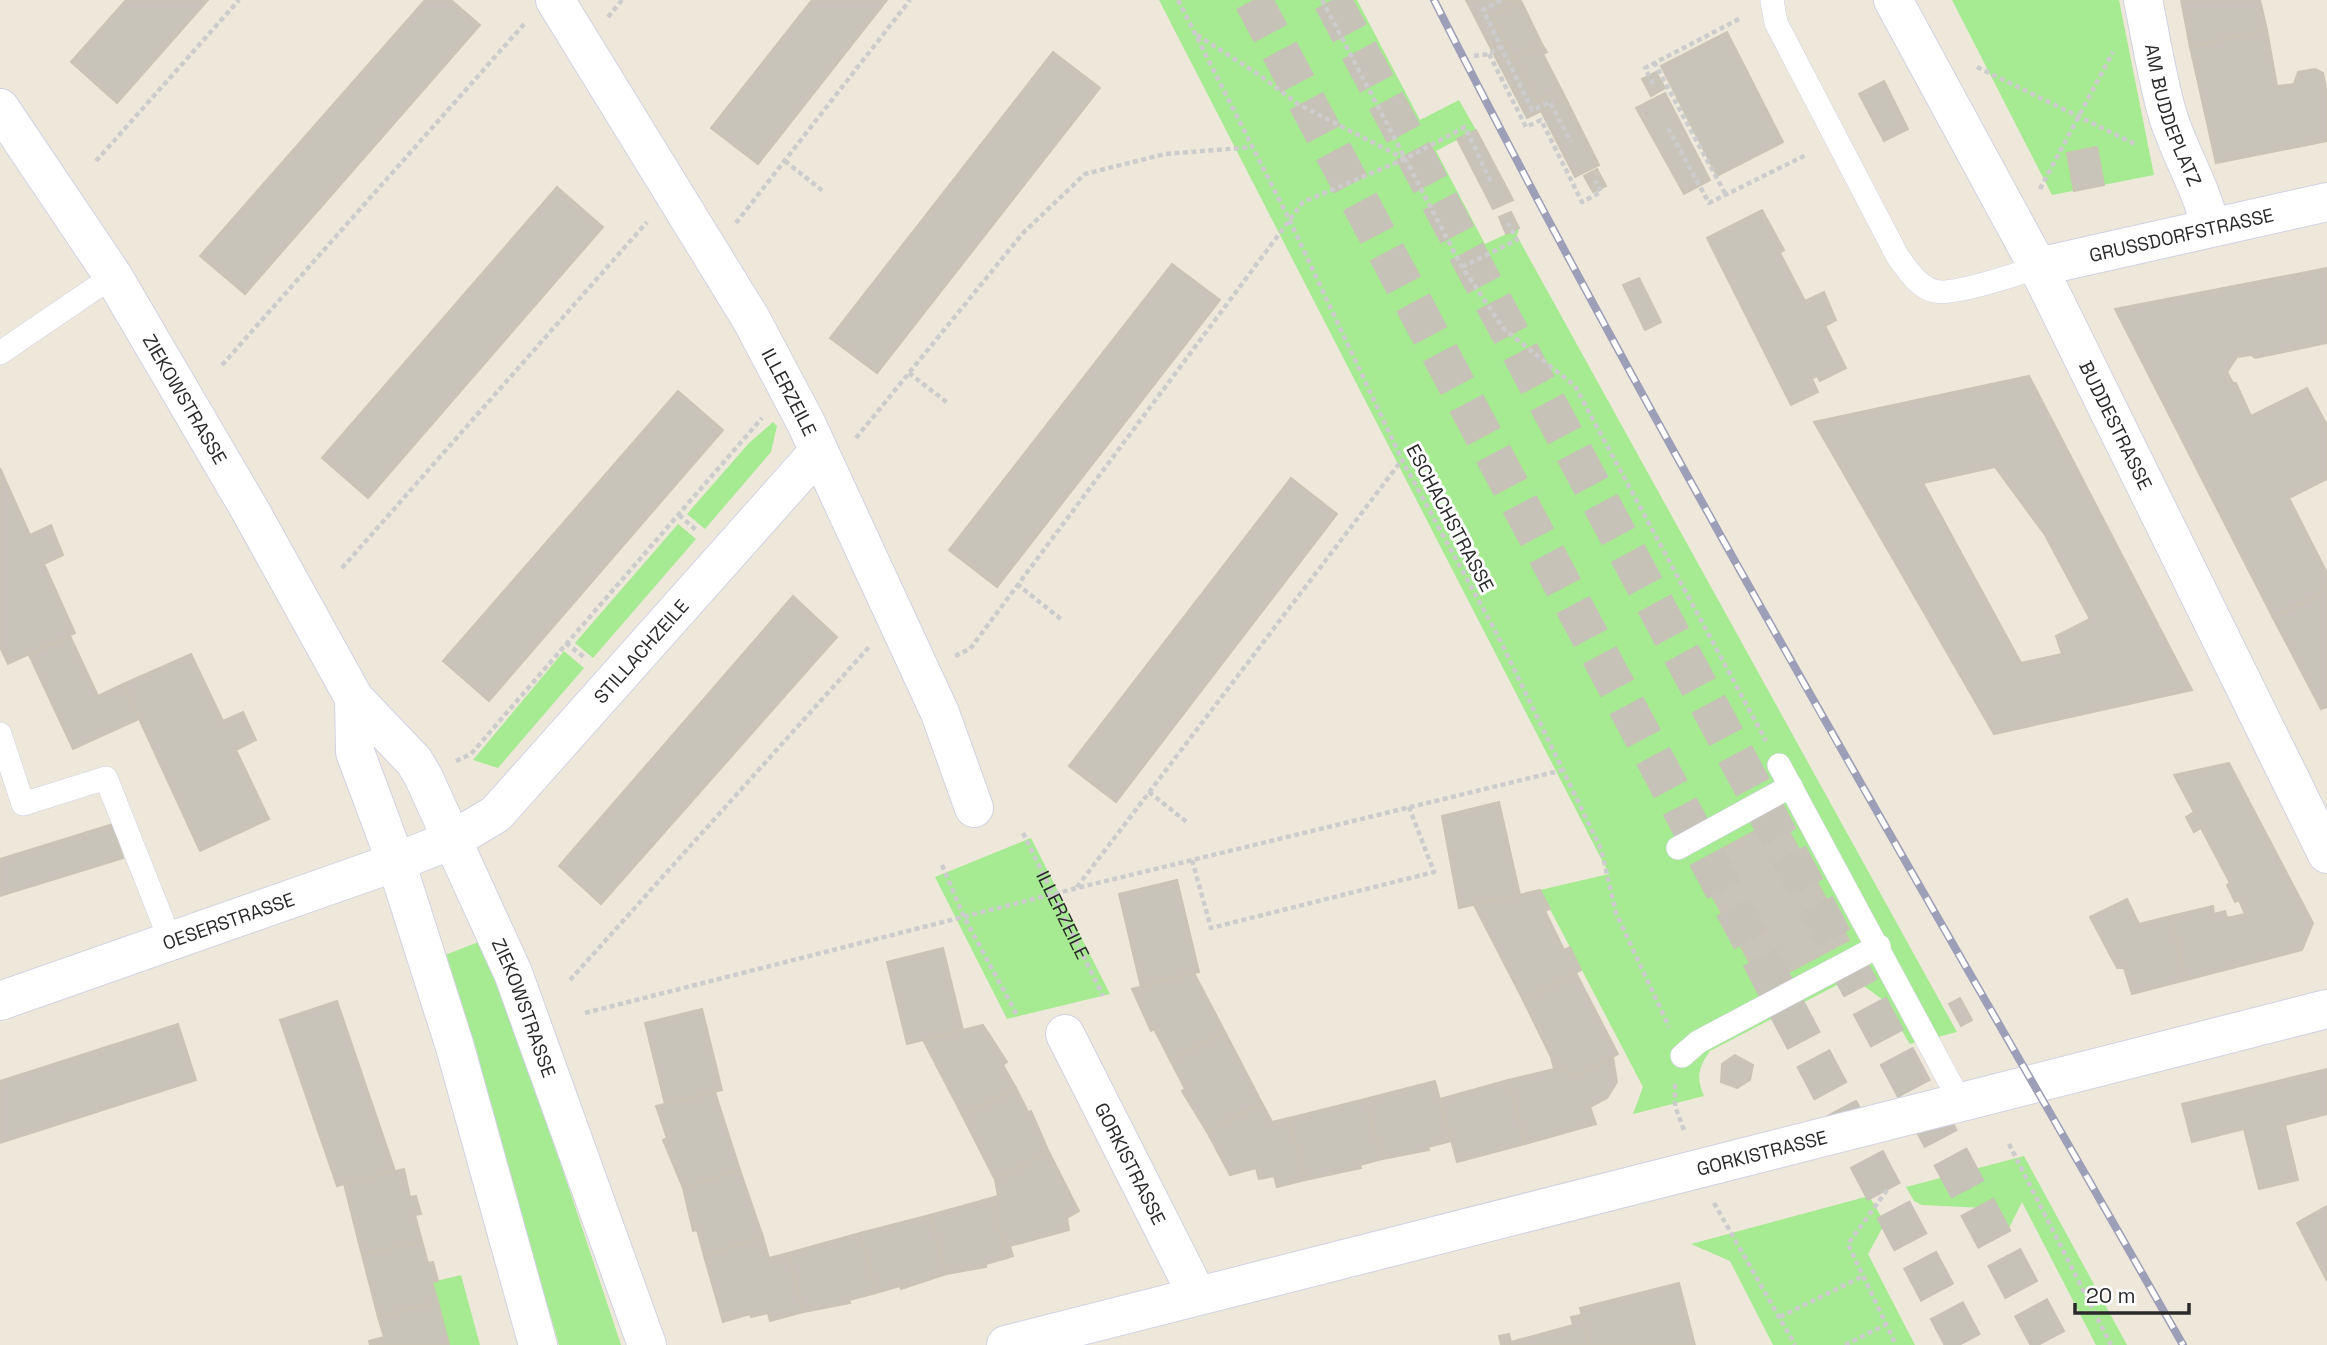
<svg xmlns="http://www.w3.org/2000/svg" width="2327" height="1345" font-family="'Space Grotesk',sans-serif">
<style>
.green{fill:#a6ea91}
.building{fill:#c9c4ba;stroke:#c9c4b4;stroke-width:2;fill-rule:evenodd}
.lines{fill:none;stroke-linecap:round;stroke-linejoin:round}
.motorway-tunnel{stroke:#c7c2b7;stroke-width:38;stroke-dasharray:38 19;stroke-linecap:butt}
.service-casing{stroke:#d0d1e5;stroke-width:24}
.minor-casing{stroke:#d0d1e5;stroke-width:40}
.tertiary-casing{stroke:#d0d1e5;stroke-width:40}
.secondary-casing{stroke:#d0d1e5;stroke-width:40}
.path{stroke:#ccc;stroke-width:4.5;stroke-dasharray:5 3.5;stroke-linecap:butt}
.service{stroke:#fff;stroke-width:23}
.minor{stroke:#fff;stroke-width:38}
.tertiary{stroke:#fff;stroke-width:38}
.secondary{stroke:#fff;stroke-width:38}
.rail-casing{stroke:#9d9eb7;stroke-width:8}
.rail{stroke:#fff;stroke-width:5;stroke-dasharray:16;stroke-linecap:butt}
.labels{text-anchor:middle;dominant-baseline:central;stroke-width:6;stroke-linejoin:round;paint-order:stroke}
.street-label{font-size:19px;fill:#2a2a2a;stroke:#fff}
</style>
<rect width="100%" height="100%" fill="#eee8da"/>
<!-- green -->
<g class="green">
<path d="M1159,0h198l63,120 39,-20 17,30 -40,21 49,93 34,-16 -2,8 440,796 -47,12 -27,-44 -19,-14 -27,-1 -127,66c-12,17 -14,27 -6,45l-71,18 10,-27 -103,-197 69,-16z"/>
<polygon points="1952,0 2119,0 2154,175 2052,195"/>
<polygon points="773,422 777,426 771,452 705,529 687,514 749,443"/>
<polygon points="678,524 696,539 593,658 575,643"/>
<polygon points="564,651 584,668 498,768 473,760"/>
<polygon points="1031,838 1110,994 1007,1019 935,877"/>
<polygon points="481,941 519,1038 621,1345 559,1345 445,955"/>
<polygon points="2024,1156 2127,1345 2096,1345 2022,1202 2008,1230 1983,1208 1922,1205 1914,1201 1906,1187"/>
<polygon points="1869,1196 1885,1223 1868,1254 1915,1345 1773,1345 1730,1261 1691,1244"/>
<polygon points="461,1275 480,1345 449,1345 432,1282"/>
</g>
<!-- building -->
<g class="building">
<polygon points="126,0 208,0 117,103 71,62"/>
<polygon points="425,0 451,0 480,25 245,294 200,256"/>
<polygon points="812,0 887,0 758,164 711,128"/>
<polygon points="1466,0 1520,0 1492,16 1514,58 1500,66"/>
<polygon points="2181,0 2260,0 2267,30 2190,47"/>
<polygon points="1521,1 1542,44 1514,58 1492,16"/>
<polygon points="2267,30 2277,86 2294,84 2298,72 2315,69 2323,73 2327,93 2327,141 2216,163 2190,47"/>
<polygon points="1727,32 1783,142 1717,176 1661,66"/>
<polygon points="1542,44 1547,52 1543,54 1561,89 1536,102 1514,58"/>
<polygon points="1053,52 1100,88 877,373 830,338"/>
<polygon points="1514,58 1536,102 1561,89 1566,99 1527,118 1500,66"/>
<polygon points="1656,72 1665,88 1651,96 1642,79"/>
<polygon points="1884,81 1908,129 1884,141 1859,94"/>
<polygon points="1665,93 1710,180 1684,194 1636,108"/>
<polygon points="1566,99 1599,165 1575,177 1541,111"/>
<polygon points="1476,130 1513,200 1493,209 1457,139"/>
<polygon points="2097,147 2104,185 2074,191 2067,153"/>
<polygon points="1597,169 1606,186 1593,192 1584,176"/>
<polygon points="557,187 603,227 368,498 322,458"/>
<polygon points="1762,210 1784,250 1780,253 1805,301 1824,292 1836,320 1825,326 1846,368 1820,381 1817,376 1812,379 1818,392 1791,405 1707,238"/>
<polygon points="1511,212 1519,228 1506,234 1499,217"/>
<polygon points="1172,264 1220,300 997,587 949,550"/>
<polygon points="2327,268 2327,343 2255,358 2251,355 2237,357 2227,372 2233,383 2236,383 2251,416 2307,388 2327,425 2327,479 2289,498 2327,573 2327,590 2273,618 2115,309"/>
<polygon points="1639,278 1661,322 1645,330 1623,285"/>
<path d="M2029,376l163,314 -198,44 -180,-312zM1995,467l50,68 45,84 -34,17 6,18 -41,9 -98,-180z"/>
<polygon points="678,391 723,430 489,701 443,661"/>
<polygon points="0,468 30,535 51,525 63,555 44,564 75,633 8,664 0,647"/>
<polygon points="1291,478 1337,514 1116,802 1069,766"/>
<polygon points="2327,590 2327,707 2321,709 2273,618"/>
<polygon points="793,596 837,637 601,904 559,866"/>
<polygon points="70,636 98,696 123,684 139,719 73,749 29,655"/>
<polygon points="191,654 223,721 243,712 256,740 236,750 269,819 200,851 123,684"/>
<polygon points="2229,763 2313,923 2302,950 2186,980 2171,916 2213,906 2214,914 2225,911 2227,918 2245,914 2239,900 2235,902 2227,885 2230,883 2201,828 2194,832 2186,817 2194,812 2174,775"/>
<polygon points="1499,802 1520,895 1459,908 1442,816"/>
<polygon points="1781,817 1849,940 1763,986 1694,864"/>
<polygon points="113,824 123,858 0,896 0,859"/>
<polygon points="1177,880 1199,972 1141,987 1119,894"/>
<polygon points="1540,890 1550,909 1545,911 1564,950 1570,947 1581,970 1523,1000 1474,905"/>
<polygon points="2127,899 2139,924 2171,916 2186,980 2132,994 2124,968 2117,968 2090,917"/>
<polygon points="943,948 963,1030 907,1044 887,962"/>
<polygon points="1194,973 1225,1032 1170,1060 1154,1029 1151,1031 1132,989"/>
<polygon points="1576,973 1618,1054 1579,1074 1554,1069 1551,1057 1523,1000"/>
<polygon points="1960,998 1972,1020 1961,1026 1949,1004"/>
<polygon points="337,1001 395,1171 337,1186 280,1020"/>
<polygon points="702,1009 722,1090 665,1104 645,1023"/>
<polygon points="178,1024 196,1080 0,1143 0,1081"/>
<polygon points="983,1025 1007,1062 1003,1065 1016,1088 962,1115 923,1040"/>
<polygon points="1225,1032 1262,1103 1207,1132 1182,1091 1185,1089 1170,1060"/>
<polygon points="1735,1055 1753,1065 1750,1080 1737,1088 1721,1082 1722,1064"/>
<polygon points="1613,1057 1617,1082 1607,1098 1590,1107 1596,1124 1525,1144 1508,1080 1554,1069 1579,1074"/>
<polygon points="2327,1069 2327,1114 2285,1125 2298,1180 2259,1189 2244,1129 2192,1142 2182,1104"/>
<polygon points="1508,1080 1525,1144 1457,1162 1440,1099"/>
<polygon points="1435,1081 1451,1141 1428,1147 1429,1150 1382,1159 1365,1099"/>
<polygon points="1016,1088 1028,1112 1031,1111 1049,1152 995,1180 962,1115"/>
<polygon points="715,1092 740,1170 683,1188 663,1140 667,1138 656,1106"/>
<polygon points="1365,1099 1382,1159 1360,1165 1361,1168 1305,1180 1289,1118"/>
<polygon points="1262,1103 1272,1122 1289,1118 1305,1180 1277,1187 1274,1176 1259,1179 1256,1168 1230,1175 1207,1132"/>
<polygon points="1049,1152 1079,1211 1067,1218 1069,1230 1010,1246 1013,1256 1007,1258 991,1198 998,1196 995,1180"/>
<polygon points="404,1169 410,1197 416,1196 421,1214 415,1215 422,1241 362,1255 344,1184"/>
<polygon points="740,1170 763,1237 704,1256 697,1230 693,1231 683,1188"/>
<polygon points="991,1198 1007,1258 986,1264 986,1267 946,1274 930,1215"/>
<polygon points="2327,1206 2327,1281 2297,1223"/>
<polygon points="930,1215 946,1274 901,1289 900,1286 876,1293 860,1233"/>
<polygon points="860,1233 876,1293 849,1300 850,1303 803,1312 788,1253"/>
<polygon points="763,1237 769,1258 788,1253 803,1312 770,1321 768,1313 751,1317 750,1314 723,1322 704,1256"/>
<polygon points="422,1241 428,1263 433,1262 438,1281 432,1282 438,1302 378,1317 362,1255"/>
<polygon points="1679,1283 1695,1345 1589,1345 1580,1308"/>
<polygon points="438,1302 449,1345 370,1345 369,1341 384,1337 378,1317"/>
<polygon points="1581,1315 1589,1345 1501,1345 1499,1336 1509,1334 1511,1342 1573,1325 1571,1317"/>
</g>
<g class="lines">
<!-- motorway-tunnel -->
<g class="motorway-tunnel">
<polyline points="1253,0 1965,1345"/>
<polyline points="1332,0 2051,1345"/>
</g>
<!-- service casing -->
<g class="service-casing">
<g id="service">
<path d="M1772,0l4,23 122,234c10,13 19,29 36,34 18,5 84,-17 104,-24"/>
<polyline points="0,353 113,276"/>
<polyline points="0,734 23,804 106,778 171,942"/>
<polyline points="1779,765 1960,1101"/>
<polyline points="1678,848 1791,786"/>
<polyline points="1682,1056 1698,1042 1879,946"/>
</g>
</g>
<!-- minor casing -->
<g class="minor-casing">
<g id="minor">
<path id="s2" d="M555,0l196,319 55,104 134,290 34,95"/>
<path id="s3" d="M1893,0l145,267 289,587"/>
<path id="s4" d="M2143,0c8,38 14,79 25,116 12,39 34,72 42,111"/>
<path id="s5" d="M2038,267l289,-65"/>
<path id="s6" d="M0,1001l396,-139 58,-23 42,-25 323,-363"/>
<path id="s7" d="M1065,1034l132,261"/>
</g>
</g>
<!-- tertiary casing -->
<g class="tertiary-casing">
<g id="tertiary">
<path id="s8" d="M0,108l113,168 137,234 104,188 60,63 9,15 90,197 134,372"/>
<polyline points="354,698 355,752 396,862 455,1047 538,1345"/>
</g>
</g>
<!-- secondary casing -->
<g class="secondary-casing">
<g id="secondary">
<path id="s9" d="M1006,1345l1321,-336"/>
</g>
</g>
<!-- path -->
<g class="path">
<polyline points="1178,0 1289,219 1402,460 1498,636 1601,849 1616,913 1669,1027"/>
<polyline points="1322,0 1462,267 1504,329 1575,386 1766,741"/>
<polyline points="1501,0 1483,10 1532,110 1550,102 1571,142"/>
<polyline points="608,17 622,0"/>
<polyline points="1197,35 1258,74 1298,104 1405,159"/>
<polyline points="1489,54 1526,127 1541,120 1582,202 1601,192 1595,181"/>
<polyline points="1474,56 1489,54 1500,47"/>
<polyline points="1654,62 1726,195"/>
<polyline points="1977,67 2137,145"/>
<polyline points="1653,84 1645,68 1739,19"/>
<polyline points="1668,128 1709,203 1806,155"/>
<polyline points="96,161 239,0"/>
<polyline points="785,161 824,192"/>
<polyline points="2040,189 2113,52"/>
<polyline points="736,223 910,0"/>
<polyline points="1462,267 1517,240 1508,223"/>
<polyline points="222,365 525,23"/>
<polyline points="909,373 949,404"/>
<polyline points="856,438 1023,233 1085,174 1165,154 1253,147"/>
<polyline points="679,515 696,530"/>
<polyline points="342,568 647,222"/>
<polyline points="1017,584 1062,620"/>
<polyline points="566,643 585,658"/>
<polyline points="955,656 970,649 1303,202 1405,159 1465,127 1491,182"/>
<polyline points="456,761 471,754 762,418"/>
<polyline points="1149,792 1188,823"/>
<path id="s1" d="M1023,833l80,163"/>
<polyline points="1192,860 1211,928 1434,872 1409,807"/>
<polyline points="942,865 964,917 1018,1017"/>
<polyline points="1077,887 1402,460"/>
<polyline points="570,980 869,647"/>
<polyline points="585,1013 1077,888 1563,770"/>
<polyline points="1675,1084 1675,1106 1685,1133"/>
<polyline points="2009,1144 2111,1345"/>
<polyline points="1887,1190 1848,1244 1896,1345"/>
<polyline points="1714,1203 1795,1345"/>
<polyline points="1780,1317 1863,1276"/>
<polyline points="1845,1345 1887,1324"/>
</g>
<!-- service -->
<use href="#service" class="service"/>
<!-- minor -->
<use href="#minor" class="minor"/>
<!-- tertiary -->
<use href="#tertiary" class="tertiary"/>
<!-- secondary -->
<use href="#secondary" class="secondary"/>
<!-- rail casing -->
<g class="rail-casing">
<path id="rail" d="M1434,0c232,458 495,899 749,1345"/>
</g>
<!-- rail -->
<use href="#rail" class="rail"/>
</g>
<g class="labels">
<!-- street labels -->
<g class="street-label">
<text stroke="none"><textPath href="#s4" startOffset="119">AM BUDDEPLATZ</textPath></text>
<text stroke="none"><textPath href="#s5" startOffset="147">GRUSSDORFSTRASSE</textPath></text>
<text stroke="none"><textPath href="#s2" startOffset="457">ILLERZEILE</textPath></text>
<text stroke="none"><textPath href="#s8" startOffset="345">ZIEKOWSTRASSE</textPath></text>
<text stroke="none"><textPath href="#s3" startOffset="480">BUDDESTRASSE</textPath></text>
<text transform="translate(1450 518) rotate(62)">ESCHACHSTRASSE</text>
<text stroke="none"><textPath href="#s6" startOffset="749">STILLACHZEILE</textPath></text>
<text stroke="none"><textPath href="#s1" startOffset="91">ILLERZEILE</textPath></text>
<text stroke="none"><textPath href="#s6" startOffset="242">OESERSTRASSE</textPath></text>
<text stroke="none"><textPath href="#s8" startOffset="1046">ZIEKOWSTRASSE</textPath></text>
<text stroke="none"><textPath href="#s9" startOffset="780">GORKISTRASSE</textPath></text>
<text stroke="none"><textPath href="#s7" startOffset="145">GORKISTRASSE</textPath></text>
</g>
</g>
<!-- scale -->
<path d="M2075 1303v10h114v-10" fill="none" stroke="#2a2a2a" stroke-width="3.5"/>
<text x="2086" y="1303" font-size="21" fill="#2a2a2a" stroke="#ffffff" stroke-width="5" paint-order="stroke">20 m</text>
</svg>
